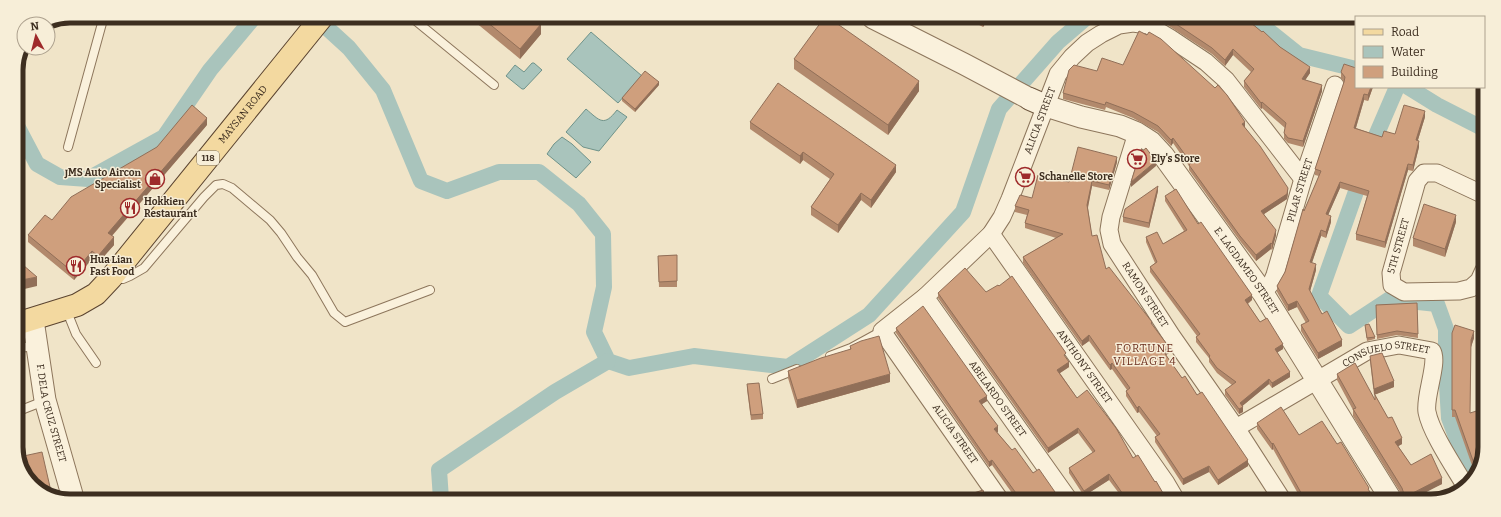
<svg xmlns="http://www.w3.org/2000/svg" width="1501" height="517" font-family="Bitter,serif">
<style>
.water{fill:#a9c4bc;stroke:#6f938a}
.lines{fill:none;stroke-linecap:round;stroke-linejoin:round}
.canal{stroke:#a9c4bc;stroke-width:16}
.service-casing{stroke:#8d765c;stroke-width:10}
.minor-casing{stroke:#8d765c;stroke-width:19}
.tertiary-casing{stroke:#8d765c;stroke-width:23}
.secondary-casing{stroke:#6f573f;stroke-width:24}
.primary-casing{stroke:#5b4430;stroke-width:24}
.service{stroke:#faf1dc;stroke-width:8}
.minor{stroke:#faf1dc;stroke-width:17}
.tertiary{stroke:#faf1dc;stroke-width:21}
.secondary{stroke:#faf1dc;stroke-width:22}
.primary{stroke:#f3d9a0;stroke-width:22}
.wall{fill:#b2896c}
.shaded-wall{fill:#916f58}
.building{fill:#cf9f7d;stroke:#916f58}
.labels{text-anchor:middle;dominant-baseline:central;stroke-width:3;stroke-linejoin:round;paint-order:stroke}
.shield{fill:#f7eed8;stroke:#756857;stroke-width:1}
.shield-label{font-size:9px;font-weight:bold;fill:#3d2e20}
.street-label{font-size:10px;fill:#3d2e20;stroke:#f7eed8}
.poi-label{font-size:10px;font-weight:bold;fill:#3d2e20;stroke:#f7eed8;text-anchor:start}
.neighbourhood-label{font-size:11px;letter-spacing:1px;fill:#6b2e1e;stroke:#f7eed8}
.rim{fill:none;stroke:#3d2e20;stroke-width:5}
</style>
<rect width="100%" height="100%" fill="#f0e4c8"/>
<!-- water -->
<g class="water">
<polygon points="591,32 642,76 618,103 567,59"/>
<polygon points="532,63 534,63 542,70 524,89 522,89 506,76 515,65 524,72"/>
<path d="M586,109c14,12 18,18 31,1l10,7 -28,34 -16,-4 -17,-15z"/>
<polygon points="562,137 572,144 591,162 576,178 547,154 554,144"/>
</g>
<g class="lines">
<!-- canal -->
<g class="canal">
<polyline points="314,16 349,48 383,90 421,181 447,191 499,172 539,172 579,204 603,234 604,287 594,332 608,361 629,368 694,356 788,367 869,315 963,212 999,109 1058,42 1086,18"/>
<polyline points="1253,18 1299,55 1356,69"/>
<polyline points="1397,87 1375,138 1319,296 1349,326 1390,299 1437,304 1446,329 1446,369 1449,418 1472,479"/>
<polyline points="1408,87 1437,105 1484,129"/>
<polyline points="16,124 37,164 60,177 88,179 164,137 210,70 255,16"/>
<polyline points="441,499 439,470 555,392 608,361"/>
</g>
<!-- service casing -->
<g class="service-casing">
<g id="service">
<polyline points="411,17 494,85"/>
<polyline points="68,147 104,16"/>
<polyline points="116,278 123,279 130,276 144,268 204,197 216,185 223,184 232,188 270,220 281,233 297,257 312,275 334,313 345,322 430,290"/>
<polyline points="66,309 76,334 96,363"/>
<polyline points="16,349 36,345"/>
<polyline points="830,356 851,348 882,331"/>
<polyline points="772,379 797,369"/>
<polyline points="16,412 44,401"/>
</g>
</g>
<!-- minor casing -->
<g class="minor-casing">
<g id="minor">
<polyline points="1484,73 1485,73"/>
<path id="s1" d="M1137,133l-26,84 -2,13 3,14 59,91 65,93 47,73"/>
<path id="s2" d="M991,234l175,249 10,17"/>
<path id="s3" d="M1484,270l-5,11 -8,7 -12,3 -55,1 -12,-7 -1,-12 26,-92 7,-8h13l47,22"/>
<path id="s4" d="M1263,293l9,-11 3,-7 28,-96 32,-94"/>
<path id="s5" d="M925,297l144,203"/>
<path id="s6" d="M1236,428l131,-77 32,-6 33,6c7,11 -8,46 -5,61 4,21 28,56 39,75"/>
<path id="s7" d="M1000,500l-118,-169 43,-34 66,-63 11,-17 8,-18 48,-125 14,-17 15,-14 14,-9 18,-9 14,-2 15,2 22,13 36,24 20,18 77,99"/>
</g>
</g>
<!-- tertiary casing -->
<g class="tertiary-casing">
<g id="tertiary">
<polyline points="873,18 964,64 1030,99"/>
<path id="s8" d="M1046,106l35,11 39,9 17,7 14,9 12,13 100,138 129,208"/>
<path id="s9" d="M33,320l12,80 28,98"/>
</g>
</g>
<!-- secondary casing -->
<g class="secondary-casing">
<polyline id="secondary" points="1030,99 1046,106"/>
</g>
<!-- primary casing -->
<g class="primary-casing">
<g id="primary">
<path id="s10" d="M16,324l61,-19 19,-11 15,-16 211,-261"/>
</g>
</g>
<!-- service -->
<use href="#service" class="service"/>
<!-- minor -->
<use href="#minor" class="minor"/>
<!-- tertiary -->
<use href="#tertiary" class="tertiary"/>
<!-- secondary -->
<use href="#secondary" class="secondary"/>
<!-- primary -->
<use href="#primary" class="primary"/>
</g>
<!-- wall -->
<g class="wall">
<polygon points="469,17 546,17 541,23 541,34 520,59"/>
<polygon points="966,18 989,18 983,27"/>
<polygon points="998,18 1013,18 1009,25"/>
<polygon points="1160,18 1245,18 1280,47 1310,73 1305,80 1322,91 1303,147 1288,143 1284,139 1284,133 1285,128 1262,108 1261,109 1244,87 1244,81 1251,72 1233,55 1225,66 1212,54 1169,26"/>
<polygon points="794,59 919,91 888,135 794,69"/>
<polygon points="1341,72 1356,87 1373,87 1368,101 1364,100 1356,128 1382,137 1395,134 1425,117 1418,140 1419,147 1413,171 1408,170 1385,248 1356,240 1356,234 1367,196 1340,188 1328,215 1331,222 1326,238 1321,236 1312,263 1316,270 1310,291 1322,314 1342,346 1318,359 1301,331 1301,325 1306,323 1297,307 1288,311 1277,292 1277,286 1285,272 1304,211 1319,176 1315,175 1315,169 1344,82 1341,78"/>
<polygon points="659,85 635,112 622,101 622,98"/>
<polygon points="1063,93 1245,128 1288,193 1287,199 1264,214 1276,235 1272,250 1271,249 1256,261 1240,241 1189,170 1189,166 1173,143 1171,146 1158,132 1133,118 1106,107 1105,110 1063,99"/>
<polygon points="750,122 896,172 871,208 861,200 838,233 811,215 811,207 830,179 803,160 800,164 750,129"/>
<polygon points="207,125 112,236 114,245 98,263 92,259 74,280 28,242 28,235"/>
<polygon points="1117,162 1109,190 1092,186 1088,208 1092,236 1106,269 1152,324 1169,353 1166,355 1182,378 1197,395 1248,466 1218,485 1209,472 1183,485 1155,442 1155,437 1157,436 1139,412 1137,413 1126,396 1126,391 1127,390 1112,369 1110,370 1089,341 1082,346 1023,263 1023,257 1056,238 1025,228 1025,223 1027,215 1015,212 1015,206 1032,198"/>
<polygon points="1158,191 1149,228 1123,222 1123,217"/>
<polygon points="1165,196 1198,224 1252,300 1248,304 1260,322 1283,349 1277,352 1290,377 1272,388 1269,384 1242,406 1243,412 1239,414 1225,395 1225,390 1232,385 1217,373 1209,362 1209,358 1196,342 1196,337 1197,336 1150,272 1150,267 1155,263 1146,242 1146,237 1163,244 1184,231 1165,201"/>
<polygon points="1456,222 1445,257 1413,246 1413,238"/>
<polygon points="677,255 677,287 659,287 658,256"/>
<polygon points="986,292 1066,358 1069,367 1060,373 1077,398 1133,458 1167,500 1124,500 1109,480 1084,496 1069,473 1069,468 1093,453 1078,433 1048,453 938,298 938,293"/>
<polygon points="1417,303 1418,338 1397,335 1377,339 1376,305"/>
<polygon points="1365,325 1375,337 1375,339 1367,341"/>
<polygon points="896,328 987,401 982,404 998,432 997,432 1012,450 1055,498 1051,500 1017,500 992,465 989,467 896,333"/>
<polygon points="1452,333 1474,338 1471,347 1470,413 1482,464 1475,474 1455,417 1452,417"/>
<polygon points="850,346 890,382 797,408 788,378 788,371 850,350"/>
<polygon points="1370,356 1394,387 1374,395 1370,361"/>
<polygon points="1337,374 1375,399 1375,395 1402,444 1398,446 1411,465 1442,484 1403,501 1402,495 1353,416 1353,410 1337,380"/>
<polygon points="747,384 763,414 763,419 751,420 747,389"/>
<polygon points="1257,423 1299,435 1337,444 1376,501 1299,501 1301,499 1273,449 1272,450 1257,429"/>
</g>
<!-- shaded-wall -->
<g class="shaded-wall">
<polygon points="537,17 546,17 536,29 536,19"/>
<polygon points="983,18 989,18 983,27"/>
<polygon points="1009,18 1013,18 1009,25"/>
<polygon points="541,24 541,34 520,59 520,49"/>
<polygon points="1233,49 1233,55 1225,66 1225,60"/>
<polygon points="1310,67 1310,73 1302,85 1302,79"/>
<polygon points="919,81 919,91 888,135 888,125"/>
<polygon points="659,82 659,85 635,112 635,109"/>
<polygon points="1322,85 1322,91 1303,147 1303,141"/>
<polygon points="1371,87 1373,87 1368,101 1368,95"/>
<polygon points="1364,94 1364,100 1354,134 1354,128"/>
<polygon points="1262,102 1262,108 1261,109 1261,103"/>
<polygon points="1425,111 1425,117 1416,146 1416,140"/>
<polygon points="207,118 207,125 108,240 108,233"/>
<polygon points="1245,122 1245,128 1242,130 1242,124"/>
<polygon points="1173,138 1173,143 1171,146 1171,140"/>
<polygon points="1419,141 1419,147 1413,171 1413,165"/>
<polygon points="803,152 803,160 800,164 800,156"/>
<polygon points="1117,157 1117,162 1109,190 1109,185"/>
<polygon points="1156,161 1156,166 1131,187 1131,182"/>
<polygon points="1408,164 1408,170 1385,248 1385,242"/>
<polygon points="896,165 896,172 871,208 871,200"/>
<polygon points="22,174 22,180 16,184 16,179"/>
<polygon points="1092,181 1092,186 1087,211 1087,205"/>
<polygon points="1340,182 1340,188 1326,220 1326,214"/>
<polygon points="1158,186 1158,191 1149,228 1149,223"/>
<polygon points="1288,188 1288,193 1287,199 1261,216 1261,211"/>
<polygon points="861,193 861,200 838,233 838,225"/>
<polygon points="1456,215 1456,222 1445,257 1445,249"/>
<polygon points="1331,216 1331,222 1326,238 1326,232"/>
<polygon points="1276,230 1276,235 1272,250 1272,244"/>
<polygon points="1321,230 1321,236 1310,268 1310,262"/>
<polygon points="114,237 114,245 98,263 98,256"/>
<polygon points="1271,243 1271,249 1256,261 1256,255"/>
<polygon points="92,251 92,259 74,280 74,273"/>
<polygon points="1316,264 1316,270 1309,295 1309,289"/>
<polygon points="37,277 37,286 16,291 16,281"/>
<polygon points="1252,295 1252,300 1245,305 1245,300"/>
<polygon points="1297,301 1297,307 1288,311 1288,305"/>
<polygon points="1474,331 1474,338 1471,347 1471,340"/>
<polygon points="1089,335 1089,341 1082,346 1082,341"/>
<polygon points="1342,340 1342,346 1318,359 1318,353"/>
<polygon points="1283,344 1283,349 1275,354 1275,349"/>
<polygon points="1169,347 1169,353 1163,357 1163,351"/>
<polygon points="1069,362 1069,367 1057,375 1057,370"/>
<polygon points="1112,363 1112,369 1110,370 1110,365"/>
<polygon points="1290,372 1290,377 1272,388 1272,383"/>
<polygon points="890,374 890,382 797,408 797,400"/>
<polygon points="1269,379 1269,384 1240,408 1240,403"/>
<polygon points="1394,381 1394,387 1374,395 1374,389"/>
<polygon points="987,396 987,401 979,406 979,401"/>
<polygon points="1139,406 1139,412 1137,413 1137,408"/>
<polygon points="1243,407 1243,412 1239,414 1239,409"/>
<polygon points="998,426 998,432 994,434 994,429"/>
<polygon points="1078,428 1078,433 1048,453 1048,448"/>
<polygon points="1402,438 1402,444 1395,448 1395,442"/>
<polygon points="1273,443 1273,449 1272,450 1272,444"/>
<polygon points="992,460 992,465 989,467 989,462"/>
<polygon points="1248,460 1248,466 1218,485 1218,480"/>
<polygon points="1209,466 1209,472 1183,485 1183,479"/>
<polygon points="1109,474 1109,480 1084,496 1084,491"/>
<polygon points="1442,478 1442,484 1409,501 1403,501 1403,498"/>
<polygon points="50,487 50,494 48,495 40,489"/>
<polygon points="1055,492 1055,498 1051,500 1044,500"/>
</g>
<!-- building -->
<g class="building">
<polygon points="481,17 537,17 536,19 541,24 520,49"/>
<polygon points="824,18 829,18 919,81 888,125 794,59"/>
<polygon points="1167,18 1245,18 1262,32 1263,31 1280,47 1310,67 1302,79 1322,85 1303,141 1288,138 1284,133 1286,123 1262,102 1261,103 1244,81 1254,69 1233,49 1225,60 1212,48"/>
<polygon points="1139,31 1147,35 1149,32 1161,39 1215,88 1218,85 1227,95 1245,122 1242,124 1260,146 1288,188 1287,194 1261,211 1276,230 1272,244 1271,243 1256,255 1240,236 1189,165 1191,163 1173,138 1171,140 1158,126 1133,112 1106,102 1105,105 1063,93 1069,70 1074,65 1097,71 1102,58 1123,65"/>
<polygon points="1344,64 1356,68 1356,87 1371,87 1368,95 1364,94 1354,128 1382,137 1384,131 1395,134 1404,105 1425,111 1416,140 1419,141 1413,165 1408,164 1385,242 1356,234 1369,191 1340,182 1326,214 1331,216 1326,232 1321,230 1310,262 1316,264 1309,289 1322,314 1327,311 1342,340 1318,353 1301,325 1309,321 1297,301 1288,305 1277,286 1285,272 1303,209 1304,211 1321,171 1315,169 1344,82 1345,77 1341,72"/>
<polygon points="645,71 659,82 635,109 622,98"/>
<polygon points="778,83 896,165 871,200 861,193 838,225 811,207 834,174 803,152 800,156 750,122"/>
<polygon points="192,105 207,118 108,233 114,237 98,256 92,251 74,273 28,235 45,215 52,220 71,197 157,147"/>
<polygon points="1078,147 1117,157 1109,185 1092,181 1087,205 1092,236 1097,235 1106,269 1109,267 1152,322 1151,323 1169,347 1163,351 1182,378 1185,376 1197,395 1202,392 1248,460 1218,480 1209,466 1183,479 1155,437 1160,434 1139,406 1137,408 1126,391 1130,388 1112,363 1110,365 1089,335 1082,341 1023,257 1063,234 1025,223 1029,210 1015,206 1020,195 1032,198 1038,175 1069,182"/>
<polygon points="1146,148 1156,161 1131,182 1140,153"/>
<polygon points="16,168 22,174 16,179"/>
<polygon points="1158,186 1149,223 1123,217 1125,209"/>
<polygon points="1176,189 1198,224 1201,222 1252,295 1245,300 1260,322 1267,318 1283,344 1275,349 1290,372 1272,383 1269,379 1240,403 1243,407 1239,409 1225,390 1236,382 1217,368 1209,357 1210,356 1196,337 1200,334 1150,267 1157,262 1146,237 1157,232 1163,244 1187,230 1165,196"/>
<polygon points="1424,204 1456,215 1445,249 1413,238"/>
<polygon points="677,255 677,281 659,282 658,256"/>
<polygon points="16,259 37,277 16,281"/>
<polygon points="965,268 986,292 998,285 999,286 1012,276 1066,353 1064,355 1069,362 1057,370 1077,398 1087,390 1116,428 1133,458 1138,455 1155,482 1156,481 1167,500 1127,500 1109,474 1084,491 1069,468 1095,451 1078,428 1048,448 938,293"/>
<polygon points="1417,303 1418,334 1397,331 1377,335 1376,305"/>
<polygon points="923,306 987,396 979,401 998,426 994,429 1012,450 1015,448 1033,473 1039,469 1055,492 1044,500 1021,500 992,460 989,462 896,328"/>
<polygon points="1369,324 1375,337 1367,338 1365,325"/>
<polygon points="1455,325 1474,331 1471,340 1470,413 1483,409 1482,464 1478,470 1477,468 1476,469 1455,410 1452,410 1452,333"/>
<polygon points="879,336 890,374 797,400 788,371 821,358 851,349 850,346 861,341"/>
<polygon points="1382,353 1394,381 1374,389 1370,356"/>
<polygon points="1355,363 1375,400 1375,395 1388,418 1392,417 1402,438 1395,442 1411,465 1431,454 1442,478 1403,498 1404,494 1402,488 1353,409 1356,408 1337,374"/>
<polygon points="759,383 763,414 751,415 747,384"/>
<polygon points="1281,407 1299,435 1322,421 1337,444 1341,442 1369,488 1368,489 1376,501 1300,501 1299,500 1304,498 1273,443 1272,444 1257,423"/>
<polygon points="42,452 50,487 40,489 27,480 19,457"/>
<polygon points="983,490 986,500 952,500"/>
<polygon points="800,494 802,500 776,500"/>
</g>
<!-- icons -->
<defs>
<g id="supermarket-ring" transform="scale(1)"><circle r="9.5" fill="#f7eed8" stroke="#9e2a2b" stroke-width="1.5"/><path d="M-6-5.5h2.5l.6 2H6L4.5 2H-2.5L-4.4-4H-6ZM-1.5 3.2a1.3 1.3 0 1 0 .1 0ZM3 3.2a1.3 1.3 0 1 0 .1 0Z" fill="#9e2a2b"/></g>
<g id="shop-ring" transform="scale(1)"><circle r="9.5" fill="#f7eed8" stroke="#9e2a2b" stroke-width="1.5"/><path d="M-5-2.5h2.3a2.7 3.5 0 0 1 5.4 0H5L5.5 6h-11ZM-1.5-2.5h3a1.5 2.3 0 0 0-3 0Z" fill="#9e2a2b"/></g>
<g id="restaurant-ring" transform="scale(1)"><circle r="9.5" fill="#f7eed8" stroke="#9e2a2b" stroke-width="1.5"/><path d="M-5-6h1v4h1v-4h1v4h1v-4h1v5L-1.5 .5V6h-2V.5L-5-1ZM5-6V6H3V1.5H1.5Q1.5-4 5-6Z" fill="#9e2a2b"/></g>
</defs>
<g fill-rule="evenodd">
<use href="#supermarket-ring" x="1137" y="159"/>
<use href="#supermarket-ring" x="1025" y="177"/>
<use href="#shop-ring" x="155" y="179"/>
<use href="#restaurant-ring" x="130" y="208"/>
<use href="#restaurant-ring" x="76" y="266"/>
</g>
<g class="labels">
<!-- shield labels -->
<rect class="shield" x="197" y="151" width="22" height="14" rx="3"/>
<g class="shield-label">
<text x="208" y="158">118</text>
</g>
<!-- street labels -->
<g class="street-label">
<text stroke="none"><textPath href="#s10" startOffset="318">MAYSAN ROAD</textPath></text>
<text stroke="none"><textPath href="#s7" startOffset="476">ALICIA STREET</textPath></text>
<text stroke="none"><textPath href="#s4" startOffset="110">PILAR STREET</textPath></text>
<text stroke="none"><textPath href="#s3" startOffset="144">5TH STREET</textPath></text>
<text stroke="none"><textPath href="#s8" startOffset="272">E. LAGDAMEO STREET</textPath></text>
<text stroke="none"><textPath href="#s1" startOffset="176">RAMON STREET</textPath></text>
<text stroke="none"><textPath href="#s6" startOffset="170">CONSUELO STREET</textPath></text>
<text stroke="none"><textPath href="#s2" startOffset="162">ANTHONY STREET</textPath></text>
<text stroke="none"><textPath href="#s5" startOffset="125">ABELARDO STREET</textPath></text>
<text stroke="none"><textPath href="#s9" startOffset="95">F. DELA CRUZ STREET</textPath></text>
<text transform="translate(955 434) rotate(55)">ALICIA STREET</text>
</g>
<!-- poi labels -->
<g class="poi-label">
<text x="1151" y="159">Ely's Store</text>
<text x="141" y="173" text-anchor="end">JMS Auto Aircon<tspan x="141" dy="12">Specialist</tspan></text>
<text x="1039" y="177">Schanelle Store</text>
<text x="144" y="202">Hokkien<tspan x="144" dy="12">Restaurant</tspan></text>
<text x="90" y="260">Hua Lian<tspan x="90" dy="12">Fast Food</tspan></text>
</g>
<!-- neighbourhood labels -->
<g class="neighbourhood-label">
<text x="1145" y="348">FORTUNE<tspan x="1145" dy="13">VILLAGE 4</tspan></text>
</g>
</g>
<!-- crop -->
<path d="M0 0H1501V517H0ZM70 23H1431A47 47 0 0 1 1478 70V447A47 47 0 0 1 1431 494H70A47 47 0 0 1 23 447V70A47 47 0 0 1 70 23Z" fill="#f7eed8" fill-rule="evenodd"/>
<path class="rim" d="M70 23H1431A47 47 0 0 1 1478 70V447A47 47 0 0 1 1431 494H70A47 47 0 0 1 23 447V70A47 47 0 0 1 70 23Z"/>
<!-- legend -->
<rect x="1355" y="16" width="130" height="72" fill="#f7eed8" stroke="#ada18e"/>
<rect x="1363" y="29" width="20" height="6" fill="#f3d9a0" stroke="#ada18e"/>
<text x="1391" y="36" font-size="12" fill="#3d2e20">Road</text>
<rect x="1363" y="46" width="20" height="12" fill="#a9c4bc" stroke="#ada18e"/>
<text x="1391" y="56" font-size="12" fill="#3d2e20">Water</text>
<rect x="1363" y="66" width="20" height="12" fill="#cf9f7d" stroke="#ada18e"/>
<text x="1391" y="76" font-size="12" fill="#3d2e20">Building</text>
<!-- north arrow -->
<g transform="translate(36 36) rotate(353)"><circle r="19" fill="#f7eed8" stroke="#ada18e"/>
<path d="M0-3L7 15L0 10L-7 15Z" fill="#9e2a2b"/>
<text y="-6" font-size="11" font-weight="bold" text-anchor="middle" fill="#3d2e20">N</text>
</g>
</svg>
